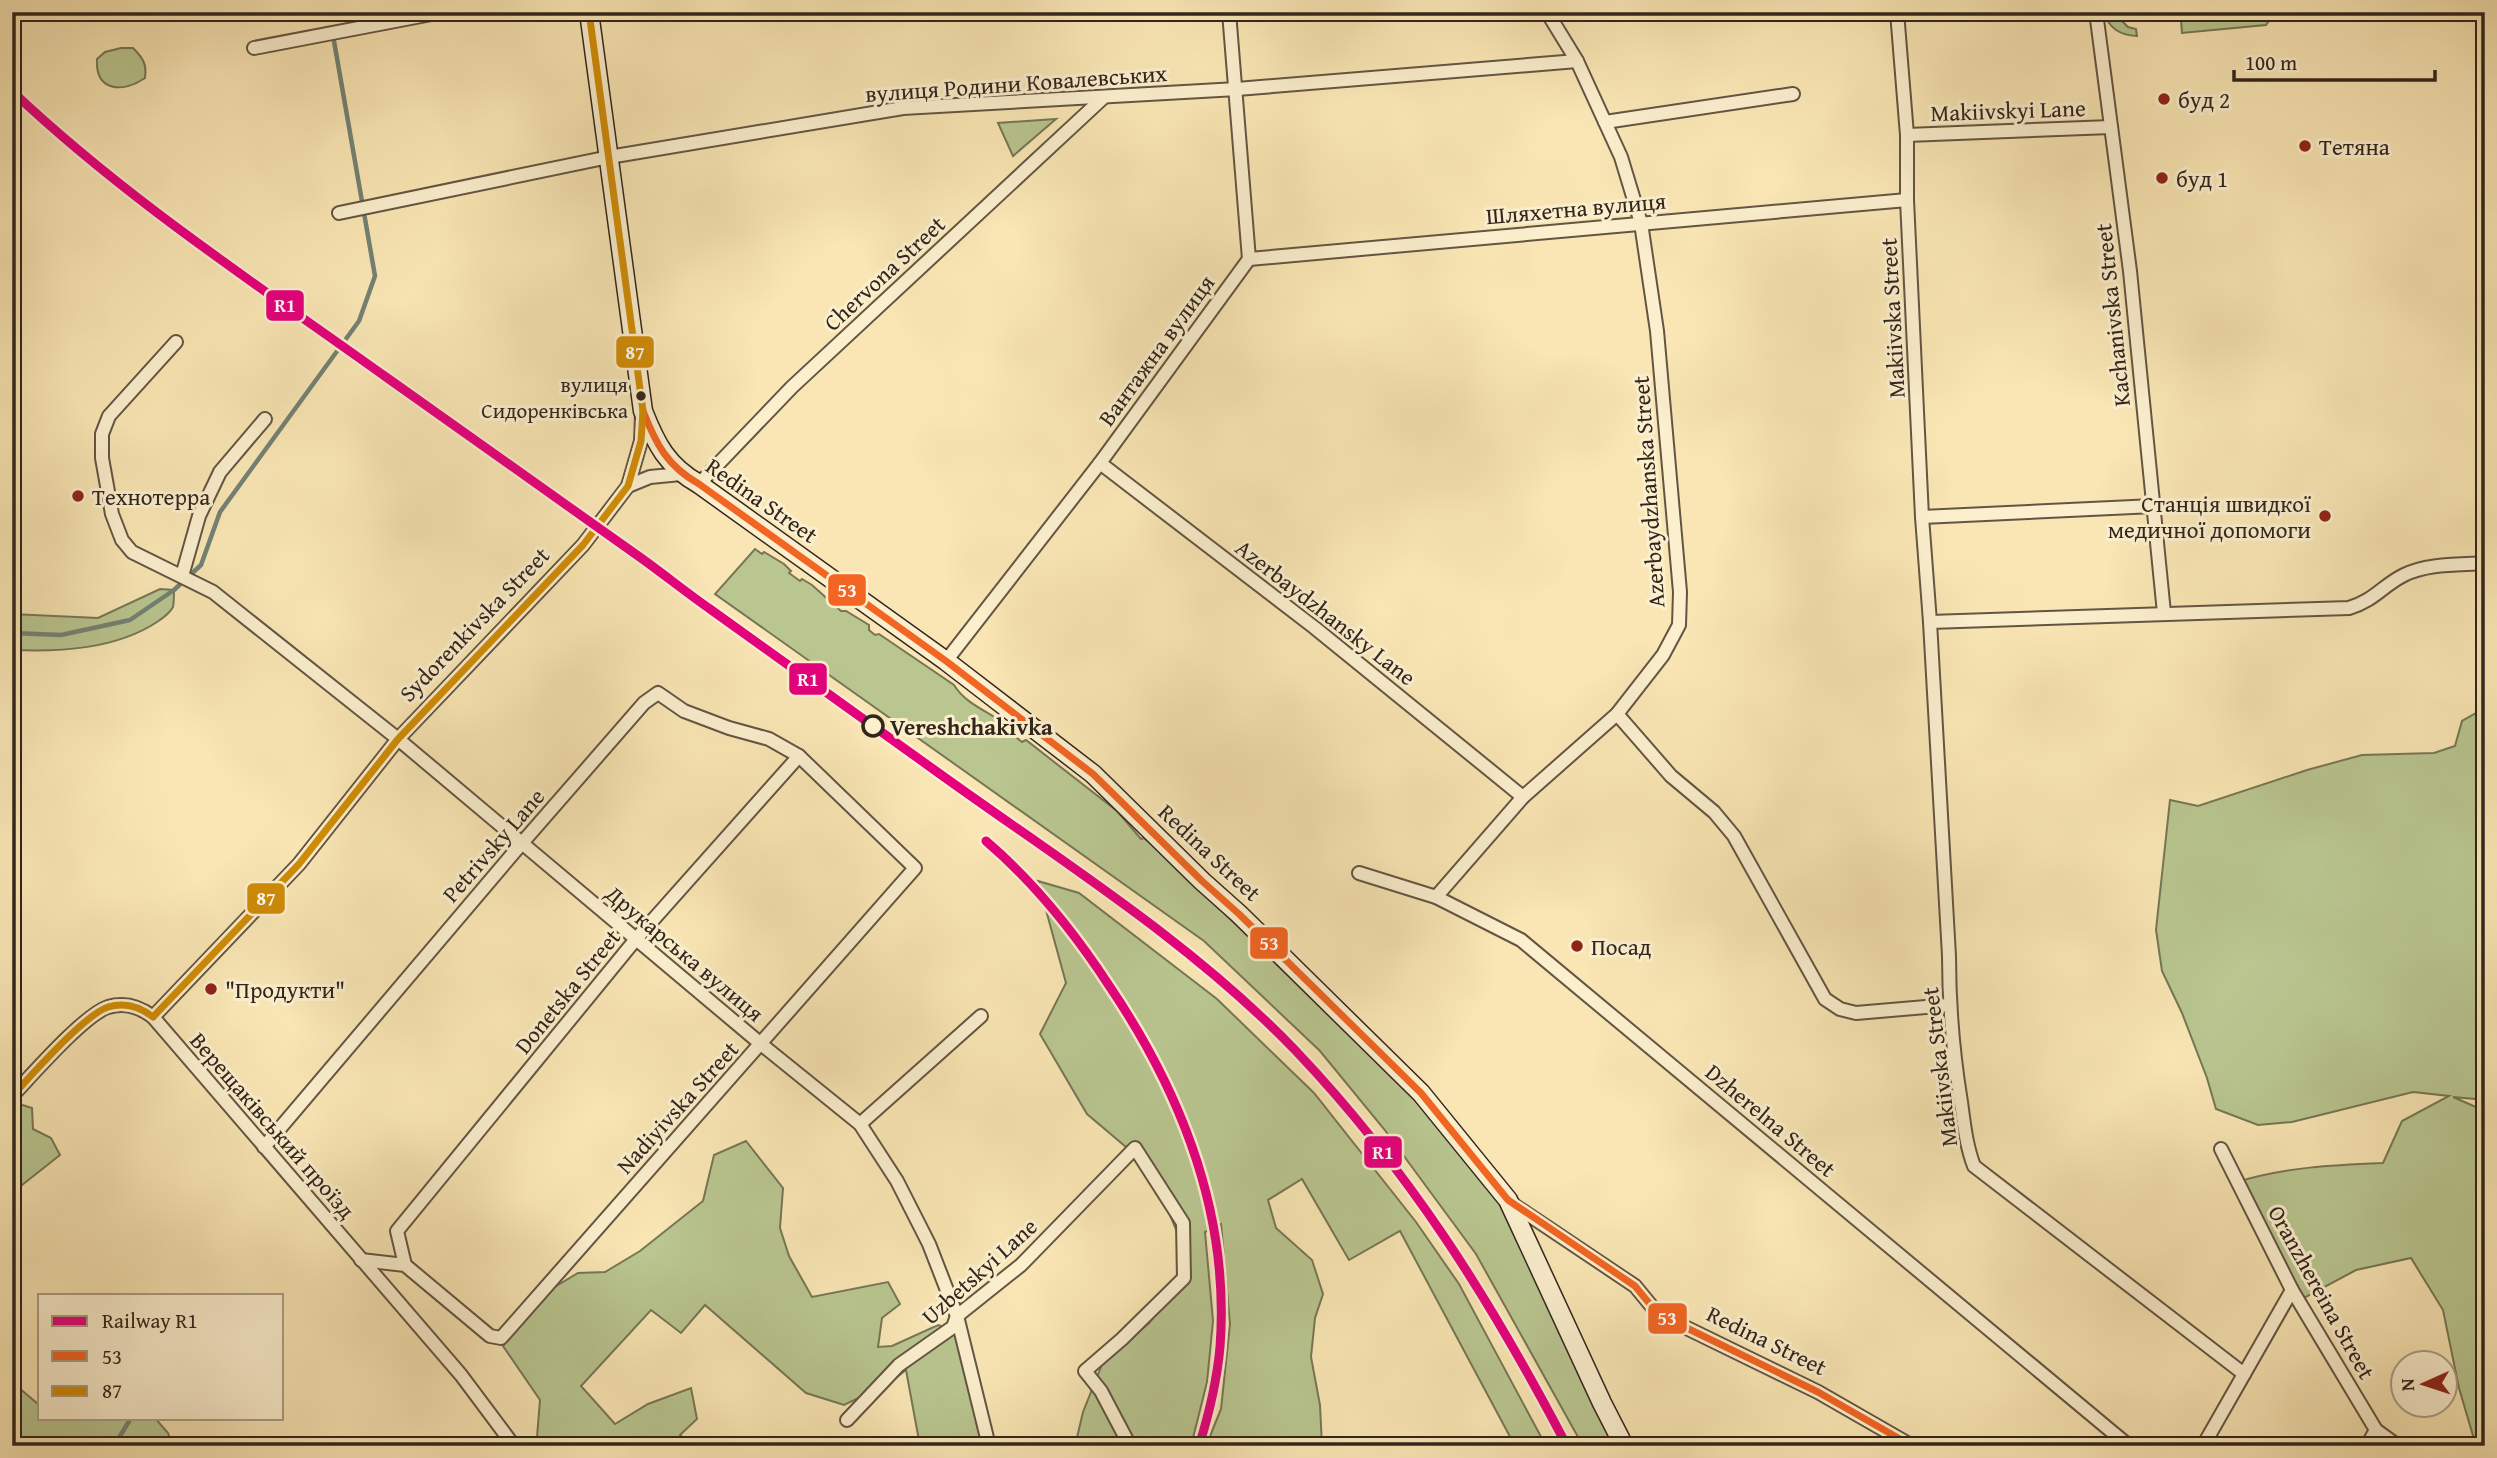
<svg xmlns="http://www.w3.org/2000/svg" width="2497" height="1458" font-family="'Gentium Book Plus',serif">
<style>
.green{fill:#b9c690;stroke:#767656;stroke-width:2}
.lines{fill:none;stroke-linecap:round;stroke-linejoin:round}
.stream{stroke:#738274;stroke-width:4.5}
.street-casing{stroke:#645542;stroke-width:16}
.secondary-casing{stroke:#32251c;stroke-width:21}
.street{stroke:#fbefce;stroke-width:12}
.secondary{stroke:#fbefce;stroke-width:18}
.bus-1-casing{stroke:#fbefce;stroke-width:12}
.bus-2-casing{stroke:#fbefce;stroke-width:12}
.bus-1{stroke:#f26522;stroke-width:7}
.bus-2{stroke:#d08c06;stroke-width:7}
.rail-1-casing{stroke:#fbefce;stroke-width:14}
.rail-1{stroke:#e5007d;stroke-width:9}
.poi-dot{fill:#8f2418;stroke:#fbefce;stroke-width:2.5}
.bus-dot{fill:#32251c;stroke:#fbefce;stroke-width:2.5}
.stop-dot{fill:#fbefce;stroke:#32251c;stroke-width:3.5}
.labels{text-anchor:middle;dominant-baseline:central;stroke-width:6;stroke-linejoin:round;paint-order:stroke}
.bus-label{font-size:21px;fill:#32251c;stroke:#fbefce;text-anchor:end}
.street-label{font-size:23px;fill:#32251c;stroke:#fbefce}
.poi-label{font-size:23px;fill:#32251c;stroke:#fbefce;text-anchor:start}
.stop-label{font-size:23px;font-weight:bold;fill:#32251c;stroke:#fbefce;text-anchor:start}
.line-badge{stroke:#fbefce;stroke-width:2.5}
.badge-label{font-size:19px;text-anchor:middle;font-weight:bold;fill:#fff}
</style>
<rect width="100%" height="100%" fill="#f9e6b4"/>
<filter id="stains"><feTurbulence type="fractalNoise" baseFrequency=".00286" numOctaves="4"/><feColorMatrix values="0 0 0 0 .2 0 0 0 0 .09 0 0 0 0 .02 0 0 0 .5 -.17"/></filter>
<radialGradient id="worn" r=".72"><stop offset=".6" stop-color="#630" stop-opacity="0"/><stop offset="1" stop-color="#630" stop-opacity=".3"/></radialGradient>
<!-- green -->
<g class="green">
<path d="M2104,12h9l15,15 8,2 1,7c-17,-1 -28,-7 -33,-24z"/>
<polygon points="2174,12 2270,12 2271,18 2266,25 2182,33 2181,20 2175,20"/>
<path d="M121,48h12c10,10 14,16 12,30 -22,15 -50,14 -48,-19l8,-7z"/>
<polygon points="1056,119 1013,156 998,123"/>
<path d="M755,549l7,5 2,-2 20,12 7,7 -2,2 11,8 2,-2 10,6 29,26h5l23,14v5l6,5 4,-1 75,51c13,21 37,27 55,42l-2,3 15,12 4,-2 91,71 24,28 3,-1 26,21 34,35 168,160 61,65 70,83 120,244h-40l-107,-192 -92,-125 -64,-78 -116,-110 -489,-347z"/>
<path d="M160,589l14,1c0,5 0,12 -1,17 -3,6 -10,11 -16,15 -41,27 -96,30 -145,28v-36l86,4z"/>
<path d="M2485,708v399l-10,-8 -22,-2 32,14v335h-9l-17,-58 -16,-78 -32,-52 -55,12 -52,28 -67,-116c48,-15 97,-17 146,-19l19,-42 47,-25 -36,-4 -121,30 -34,3 -42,-16 -9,-31 -25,-65 -20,-42 -6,-41 14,-130 28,6 109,-36 55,-15 72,-2 21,-7 7,-25z"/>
<polygon points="1038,881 1079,893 1217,999 1314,1093 1416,1222 1459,1284 1546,1446 1515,1446 1400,1231 1349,1260 1302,1179 1268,1200 1276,1228 1312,1260 1323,1294 1315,1318 1311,1357 1320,1405 1322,1446 1206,1446 1221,1409 1230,1324 1221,1224 1205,1232 1213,1321 1207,1382 1191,1446 1075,1446 1083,1412 1103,1362 1149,1323 1184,1278 1182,1244 1156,1181 1135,1148 1126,1147 1087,1114 1040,1034 1066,983"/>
<polygon points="16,1103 32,1108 33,1129 51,1138 60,1155 12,1193 12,1109"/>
<polygon points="746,1141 783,1188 780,1228 789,1256 812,1297 888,1282 900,1304 882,1318 878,1347 892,1346 938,1325 961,1332 989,1446 920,1446 906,1370 888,1384 844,1405 806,1393 705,1305 681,1333 651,1310 581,1386 615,1424 648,1404 691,1388 697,1419 680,1435 692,1446 540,1446 537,1437 540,1400 503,1346 538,1297 578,1273 605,1272 640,1251 703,1201 714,1155"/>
<polygon points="12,1382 38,1404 40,1403 40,1418 155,1418 168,1433 173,1446 30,1446 12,1431"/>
</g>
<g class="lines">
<!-- stream -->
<g class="stream">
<polyline points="12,633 61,635 130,620 174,590 201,565 220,512 359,321 375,276 334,41"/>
<polyline points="114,1446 131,1418"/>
</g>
<!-- street casing -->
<g class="street-casing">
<g id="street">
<path d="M1897,12l10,123v65l15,317 8,105 19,334c0,49 4,97 12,146 3,22 5,43 13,64l270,208"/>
<polyline points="2096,12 2130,271 2164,613"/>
<polyline points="254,48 442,12"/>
<polyline points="1605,122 1793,94"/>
<polyline points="1907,135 2111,127"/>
<polyline points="339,213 609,157 903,108 1237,89 1577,61"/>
<polyline points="1249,259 1907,200"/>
<polyline points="176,342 109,416 102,434 102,458 112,514 122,540 132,552 213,592 398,739 761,1044 860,1124 897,1181 929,1244 957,1316 989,1446"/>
<polyline points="1100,463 1315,628 1523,797"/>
<polyline points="699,484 792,387 1104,97"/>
<polyline points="628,486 650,477 681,474"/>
<polyline points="1922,517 2154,506"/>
<polyline points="182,576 199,516 220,472 265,419"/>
<path d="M1930,622l419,-14c26,-8 33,-22 55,-33 24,-12 55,-10 81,-12"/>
<polyline points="946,661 1100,463 1249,259 1229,12"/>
<polyline points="1617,714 1671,776 1714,812 1734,836 1825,999 1840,1009 1856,1013 1949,1005"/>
<polyline points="1359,873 1436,897 1521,940 2129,1446"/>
<polyline points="1436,897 1523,797 1617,714 1663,655 1679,625 1680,592 1657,331 1641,223 1621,157 1577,61 1547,12"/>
<polyline points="153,1017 461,1375 514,1446"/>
<path d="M12,1096c20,-21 72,-81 96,-89 17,-5 32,0 45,10l146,-153 99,-125 185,-194 45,-59 13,-45 1,-26"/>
<polyline points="860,1124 981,1016"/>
<polyline points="264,1147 522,843 644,703 658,693 684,711 729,728 769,739 799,756 915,868 501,1338 490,1336 405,1265 361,1260"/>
<polyline points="2221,1149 2292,1290 2376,1430 2398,1446"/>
<polyline points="1508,1201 1635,1286 1658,1314 1818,1392 1912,1446"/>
<polyline points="405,1265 397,1231 636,939 799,756"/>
<polyline points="847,1420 899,1365 953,1327 957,1316 1021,1265 1135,1148 1183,1223 1184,1278 1122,1339 1085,1371 1101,1391 1130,1446"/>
<polyline points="2203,1446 2292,1290"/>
<polyline points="2367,1446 2376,1430"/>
</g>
</g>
<!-- secondary casing -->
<g class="secondary-casing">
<path id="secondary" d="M589,12l54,399c13,33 24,55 56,73l247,177 147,113 109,107 37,33 182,179 87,107 94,203 22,43"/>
</g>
<!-- street -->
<use href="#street" class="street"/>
<!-- secondary -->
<use href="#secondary" class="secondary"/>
<!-- bus-1 casing -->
<g class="bus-1-casing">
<path id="bus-1" d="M643,411c13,33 24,55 56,73l247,177 147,113 109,107 37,33 182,179 87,107 127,86 23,28 160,78 94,54"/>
</g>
<!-- bus-2 casing -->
<g class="bus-2-casing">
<path id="bus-2" d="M12,1096c20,-21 72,-81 96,-89 17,-5 32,0 45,10l146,-153 99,-125 185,-194 45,-59 13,-45 2,-30 -54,-399"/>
</g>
<!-- bus-1 -->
<use href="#bus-1" class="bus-1"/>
<!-- bus-2 -->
<use href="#bus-2" class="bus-2"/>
<!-- rail-1 casing -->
<g class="rail-1-casing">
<g id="rail-1">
<path d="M12,91c114,108 247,195 374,286 83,59 166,117 248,176 26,18 50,38 76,56 77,55 153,110 230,165 121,87 251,168 355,276 115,121 195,249 272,396"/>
<path d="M986,841c49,42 89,92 124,146 72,107 120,229 110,360 -3,33 -11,67 -21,99"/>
</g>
</g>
<!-- rail-1 -->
<use href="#rail-1" class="rail-1"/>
</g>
<!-- markers -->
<g class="poi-dot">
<circle cx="2164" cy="99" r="7"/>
<circle cx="2305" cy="146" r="7"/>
<circle cx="2162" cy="178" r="7"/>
<circle cx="78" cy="496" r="7"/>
<circle cx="2325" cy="516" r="7"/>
<circle cx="1577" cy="946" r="7"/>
<circle cx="211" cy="989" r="7"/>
</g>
<circle class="bus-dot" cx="641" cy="396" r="6"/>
<circle class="stop-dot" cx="873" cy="726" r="10"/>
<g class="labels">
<!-- bus labels -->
<g class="bus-label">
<text x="628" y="384">вулиця<tspan x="628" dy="26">Сидоренківська</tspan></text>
</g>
<!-- street labels -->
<g class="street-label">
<text transform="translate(1016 83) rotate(-4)">вулиця Родини Ковалевських</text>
<text transform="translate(2008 110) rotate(-2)">Makiivskyi Lane</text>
<text transform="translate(1576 208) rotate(-5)">Шляхетна вулиця</text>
<text transform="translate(884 273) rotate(-43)">Chervona Street</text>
<text transform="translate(2112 315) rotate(-96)">Kachanivska Street</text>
<text transform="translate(1892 318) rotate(-93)">Makiivska Street</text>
<text transform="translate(1156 350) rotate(-54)">Вантажна вулиця</text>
<text transform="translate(1648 492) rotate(-94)">Azerbaydzhanska Street</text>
<text transform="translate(762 500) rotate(35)">Redina Street</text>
<text transform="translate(1326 612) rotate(38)">Azerbaydzhansky Lane</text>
<text transform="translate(474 624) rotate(-46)">Sydorenkivska Street</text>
<text transform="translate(493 845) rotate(-49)">Petrivsky Lane</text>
<text transform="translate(1210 852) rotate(43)">Redina Street</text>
<text transform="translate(685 953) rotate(40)">Друкарська вулиця</text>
<text transform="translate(567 991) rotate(-51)">Donetska Street</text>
<text transform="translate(1939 1067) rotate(-97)">Makiivska Street</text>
<text transform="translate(677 1107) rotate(-48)">Nadiyivska Street</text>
<text transform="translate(1771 1120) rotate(40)">Dzherelna Street</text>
<text transform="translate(273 1125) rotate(49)">Верещаківський проїзд</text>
<text transform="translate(979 1271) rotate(-42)">Uzbetskyi Lane</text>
<text transform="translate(2322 1292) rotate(61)">Oranzhereina Street</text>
<text transform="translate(1767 1340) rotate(26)">Redina Street</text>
</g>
<!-- poi labels -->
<g class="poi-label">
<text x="2178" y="99">буд 2</text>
<text x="2319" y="146">Тетяна</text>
<text x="2176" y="178">буд 1</text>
<text x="92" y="496">Технотерра</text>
<text x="2311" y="503" text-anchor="end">Станція швидкої<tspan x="2311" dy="26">медичної допомоги</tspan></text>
<text x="1591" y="946">Посад</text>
<text x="225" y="989">"Продукти"</text>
</g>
<!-- stop labels -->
<g class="stop-label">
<text x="890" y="726">Vereshchakivka</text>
</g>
</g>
<g class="line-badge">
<rect x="265" y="289" width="40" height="33" rx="7" fill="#e5007d"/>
<rect x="615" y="335" width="40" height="34" rx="7" fill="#d08c06"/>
<rect x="827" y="573" width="40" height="34" rx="7" fill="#f26522"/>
<rect x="788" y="662" width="40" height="34" rx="7" fill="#e5007d"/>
<rect x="246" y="882" width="40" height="33" rx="7" fill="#d08c06"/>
<rect x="1249" y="926" width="40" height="34" rx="7" fill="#f26522"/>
<rect x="1363" y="1135" width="40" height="34" rx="7" fill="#e5007d"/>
<rect x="1647" y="1302" width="41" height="33" rx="7" fill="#f26522"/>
</g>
<g class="badge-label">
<text x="285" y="312">R1</text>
<text x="635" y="359">87</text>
<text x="847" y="597">53</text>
<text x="808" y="686">R1</text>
<text x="266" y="905">87</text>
<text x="1269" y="950">53</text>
<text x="1383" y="1159">R1</text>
<text x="1667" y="1325">53</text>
</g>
<!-- margin -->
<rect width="2497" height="1458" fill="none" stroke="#f9e6b4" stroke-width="42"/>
<rect x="14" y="14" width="2469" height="1430" fill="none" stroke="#32251c" stroke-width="3.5"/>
<rect x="21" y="21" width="2455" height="1416" fill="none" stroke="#32251c" stroke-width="2"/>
<!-- legend -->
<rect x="38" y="1294" width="245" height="126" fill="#fbefce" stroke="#ab9e87" stroke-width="2"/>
<rect x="52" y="1316" width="35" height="10" fill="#e5007d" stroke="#ab9e87" stroke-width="2"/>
<text x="102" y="1328" font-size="21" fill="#32251c">Railway R1</text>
<rect x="52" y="1351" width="35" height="10" fill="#f26522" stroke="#ab9e87" stroke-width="2"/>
<text x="102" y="1364" font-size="21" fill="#32251c">53</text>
<rect x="52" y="1386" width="35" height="10" fill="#d08c06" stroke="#ab9e87" stroke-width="2"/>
<text x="102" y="1398" font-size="21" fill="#32251c">87</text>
<!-- north arrow -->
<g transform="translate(2424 1384) rotate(267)"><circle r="33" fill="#fbefce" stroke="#ab9e87" stroke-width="2"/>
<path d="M0-5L12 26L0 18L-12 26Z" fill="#8f2418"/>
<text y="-10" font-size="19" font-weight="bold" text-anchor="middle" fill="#32251c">N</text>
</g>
<!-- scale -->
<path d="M2234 70v10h201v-10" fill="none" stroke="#32251c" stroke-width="3.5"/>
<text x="2245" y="70" font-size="21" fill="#32251c" stroke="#fbefce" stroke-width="5" paint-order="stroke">100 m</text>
<rect width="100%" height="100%" filter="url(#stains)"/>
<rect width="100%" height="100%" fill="url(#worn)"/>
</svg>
